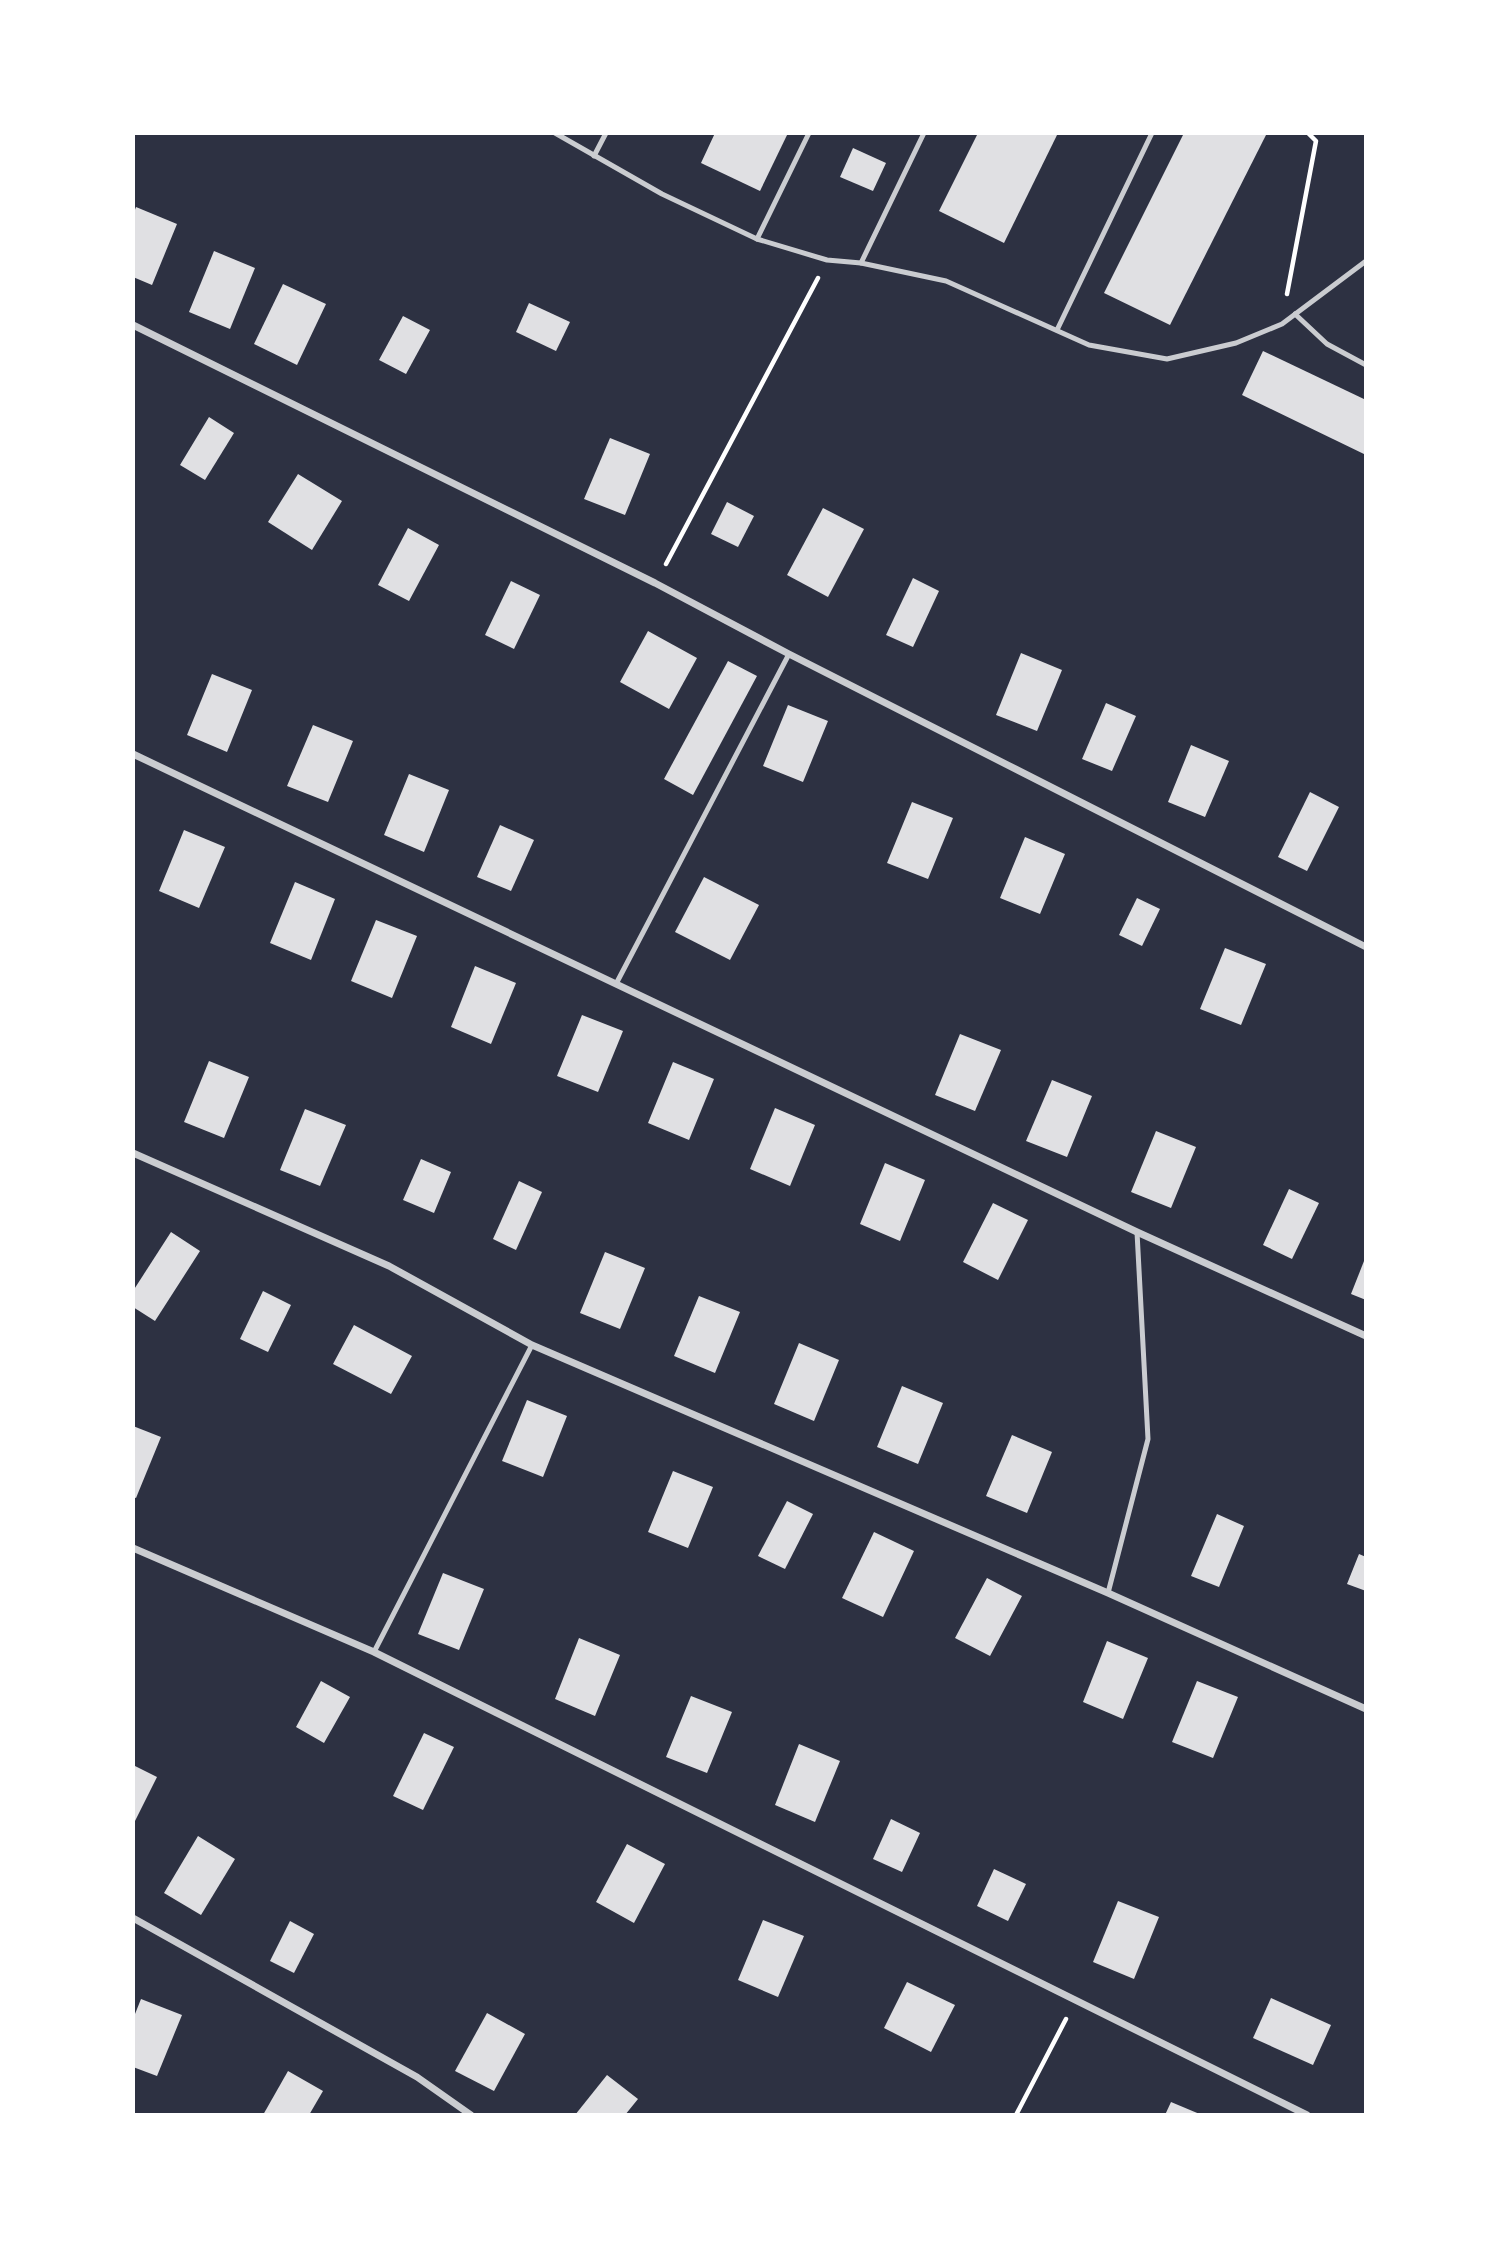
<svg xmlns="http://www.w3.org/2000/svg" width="1499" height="2248" font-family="Barlow,sans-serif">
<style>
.building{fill:#e0e0e3}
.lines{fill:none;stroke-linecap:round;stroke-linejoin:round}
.path{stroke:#fff;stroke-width:4.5}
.service{stroke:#caccd0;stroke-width:5}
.minor{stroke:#caccd0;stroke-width:7}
</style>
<rect width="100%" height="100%" fill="#2d3142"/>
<!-- building -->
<g class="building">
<polygon points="715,133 788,133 760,191 701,163"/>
<polygon points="978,133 1058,133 1004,243 939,211"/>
<polygon points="1184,133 1267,133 1170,325 1104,293"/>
<polygon points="853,148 886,163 873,191 840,177"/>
<polygon points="136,207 177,224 152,285 133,277 133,215"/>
<polygon points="214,251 255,268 230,329 189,312"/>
<polygon points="283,284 326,304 297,365 254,344"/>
<polygon points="529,303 570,322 556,351 516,332"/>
<polygon points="403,316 430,330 406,374 379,360"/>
<polygon points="1263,351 1366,400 1366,455 1242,395"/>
<polygon points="209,417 234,433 205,480 180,465"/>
<polygon points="610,438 650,454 625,515 584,499"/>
<polygon points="298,474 342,501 312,550 268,522"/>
<polygon points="727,502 754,516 738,547 711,534"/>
<polygon points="823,508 864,529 828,597 787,575"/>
<polygon points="408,528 439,545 409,601 378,585"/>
<polygon points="913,578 939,591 913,647 886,635"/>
<polygon points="511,581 540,595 514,649 485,635"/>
<polygon points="648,631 697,658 669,709 620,682"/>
<polygon points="1021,653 1062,670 1037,731 996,715"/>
<polygon points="728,661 757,676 693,795 664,779"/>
<polygon points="212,674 252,690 227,752 187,735"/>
<polygon points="1106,703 1136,716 1112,771 1082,759"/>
<polygon points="788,705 828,721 803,782 763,766"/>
<polygon points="313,725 353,741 328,802 287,786"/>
<polygon points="1191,745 1229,761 1205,817 1168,802"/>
<polygon points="409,774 449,790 424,852 384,835"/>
<polygon points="1310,792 1339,807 1307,871 1278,857"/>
<polygon points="912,802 953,818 928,879 887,863"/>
<polygon points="500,825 534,840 511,891 477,877"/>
<polygon points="184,830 225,847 199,908 159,891"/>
<polygon points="1025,837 1065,854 1040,914 1000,898"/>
<polygon points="704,877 759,905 730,960 675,932"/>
<polygon points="295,882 335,899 311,960 270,943"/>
<polygon points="1137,898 1160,909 1142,946 1119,935"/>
<polygon points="376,920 417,936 392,998 351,981"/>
<polygon points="1225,948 1266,964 1241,1025 1200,1009"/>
<polygon points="475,966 516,983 491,1044 451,1027"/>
<polygon points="582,1015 623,1031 598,1092 557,1076"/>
<polygon points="960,1034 1001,1050 975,1111 935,1095"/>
<polygon points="209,1061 249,1077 224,1138 184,1122"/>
<polygon points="673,1062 714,1079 689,1140 648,1123"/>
<polygon points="1052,1080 1092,1096 1067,1157 1026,1141"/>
<polygon points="775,1108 815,1125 790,1186 750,1169"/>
<polygon points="305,1109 346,1125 320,1186 280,1170"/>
<polygon points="1156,1131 1196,1147 1171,1208 1131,1192"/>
<polygon points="421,1159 451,1172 434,1213 403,1200"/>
<polygon points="885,1163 925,1180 900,1241 860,1224"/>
<polygon points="519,1181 542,1192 516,1250 493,1239"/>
<polygon points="1289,1189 1319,1203 1292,1259 1263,1245"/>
<polygon points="993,1203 1028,1220 998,1280 963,1262"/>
<polygon points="171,1232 200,1251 155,1321 133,1307 133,1291"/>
<polygon points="605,1252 645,1268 620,1329 580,1313"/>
<polygon points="1366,1256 1366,1300 1351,1294"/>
<polygon points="263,1291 291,1305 268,1352 240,1339"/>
<polygon points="699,1296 740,1312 715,1373 674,1356"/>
<polygon points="354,1325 412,1356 391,1394 333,1364"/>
<polygon points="799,1343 839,1360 814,1421 774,1404"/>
<polygon points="902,1386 943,1403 918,1464 877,1447"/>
<polygon points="527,1400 567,1416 543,1477 502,1461"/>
<polygon points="133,1426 161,1437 136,1498 133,1497"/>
<polygon points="1012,1435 1052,1452 1027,1513 986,1496"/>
<polygon points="673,1471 713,1487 688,1548 648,1532"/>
<polygon points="787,1501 813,1514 785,1569 758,1556"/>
<polygon points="1217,1514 1244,1526 1219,1587 1191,1576"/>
<polygon points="874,1532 914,1551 883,1617 842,1598"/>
<polygon points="1359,1554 1366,1557 1366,1591 1347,1584"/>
<polygon points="443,1573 484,1589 459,1650 418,1634"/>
<polygon points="987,1578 1022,1596 990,1656 955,1638"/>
<polygon points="579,1638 620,1655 595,1716 555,1699"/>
<polygon points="1107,1641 1148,1658 1123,1719 1083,1702"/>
<polygon points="321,1681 350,1697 324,1743 296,1727"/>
<polygon points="1197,1681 1238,1697 1213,1758 1172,1742"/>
<polygon points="691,1696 732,1712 707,1773 666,1757"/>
<polygon points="424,1733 454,1747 423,1810 393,1796"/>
<polygon points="799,1744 840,1761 815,1822 775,1805"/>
<polygon points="133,1765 157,1777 133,1825"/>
<polygon points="891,1819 920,1833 902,1872 873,1859"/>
<polygon points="198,1836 235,1859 201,1915 164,1893"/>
<polygon points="627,1844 665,1864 634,1923 596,1902"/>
<polygon points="994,1869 1026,1884 1008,1921 977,1906"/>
<polygon points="1118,1901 1159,1917 1134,1979 1093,1962"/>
<polygon points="763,1920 804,1936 778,1997 738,1980"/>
<polygon points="290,1921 314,1934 294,1973 270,1961"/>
<polygon points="907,1982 955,2005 931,2052 884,2028"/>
<polygon points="1271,1998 1331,2025 1313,2065 1253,2038"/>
<polygon points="141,1999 182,2015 157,2076 133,2067 133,2019"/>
<polygon points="487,2013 525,2034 494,2091 455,2071"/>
<polygon points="288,2071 323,2091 309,2115 263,2115"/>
<polygon points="607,2075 638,2099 625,2115 575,2115"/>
<polygon points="1171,2102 1202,2115 1165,2115"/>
</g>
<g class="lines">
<!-- path -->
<g class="path">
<polyline points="1287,294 1316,141 1308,133"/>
<polyline points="666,564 818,278"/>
<polyline points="1016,2115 1066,2019"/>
</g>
<!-- service -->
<g class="service">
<polyline points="555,133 662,194 757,239 827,260 861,263 946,281 1089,345 1167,359 1236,343 1282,324 1366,261"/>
<polyline points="594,156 606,133"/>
<polyline points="757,239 809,133"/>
<polyline points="861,263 924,133"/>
<polyline points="1295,314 1327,344 1366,365"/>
<polyline points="1057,330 1152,133"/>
<polyline points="616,984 789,654"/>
<polyline points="1108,1593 1148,1439 1137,1232"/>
<polyline points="374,1652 532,1345"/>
</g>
<!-- minor -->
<g class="minor">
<polyline points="133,325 655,583 789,654 1366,947"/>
<polyline points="133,754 1137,1232 1366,1336"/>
<polyline points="133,1153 389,1266 532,1345 1108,1593 1366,1709"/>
<polyline points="133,1548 374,1652 1307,2115"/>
<polyline points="133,1918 417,2077 471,2115"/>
</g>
</g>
<!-- border -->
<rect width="1499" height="2248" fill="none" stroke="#ffffff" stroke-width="270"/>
</svg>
